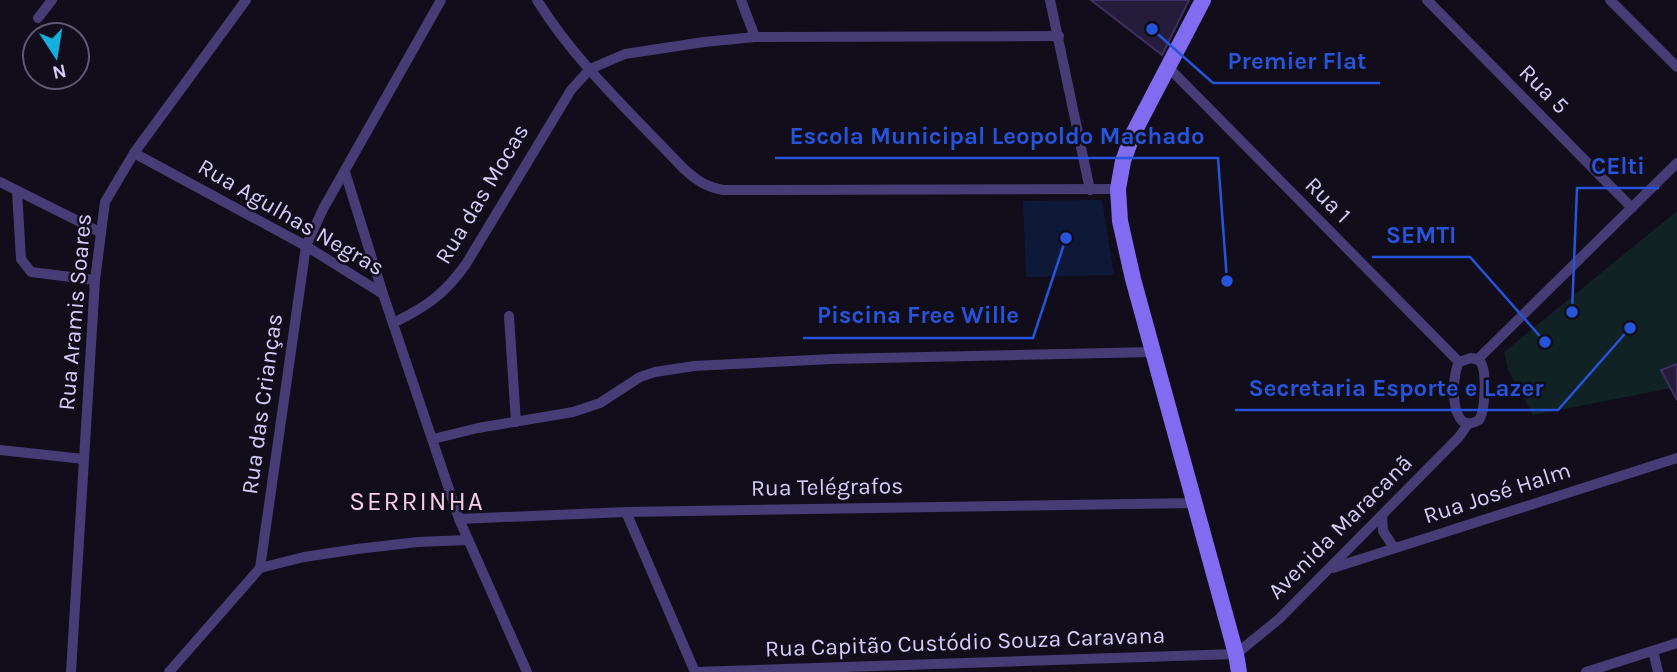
<svg xmlns="http://www.w3.org/2000/svg" width="1677" height="672" font-family="Karla,sans-serif">
<style>
.green{fill:#102224}
.water{fill:#0e1938}
.building{fill:#251b3a;stroke:#402f64;stroke-width:2}
.lines{fill:none;stroke-linecap:round;stroke-linejoin:round}
.street{stroke:#463c76;stroke-width:10}
.secondary{stroke:#806bf1;stroke-width:16}
.labels{text-anchor:middle;dominant-baseline:central;stroke-width:5;stroke-linejoin:round;paint-order:stroke}
.street-label{font-size:23px;fill:#d7cbfa;stroke:#110d1b}
.quarter-label{font-size:26px;letter-spacing:2px;fill:#facde4;stroke:#110d1b}
.leader{fill:none;stroke:#2654da;stroke-width:2.5}
.callout-dot{fill:#2654da;stroke:#110d1b;stroke-width:2.5}
.callout-label{font-size:24px;text-anchor:middle;font-weight:bold;fill:#2654da;stroke:#110d1b;stroke-width:5;stroke-linejoin:round;paint-order:stroke}
</style>
<rect width="100%" height="100%" fill="#110d1b"/>
<!-- green -->
<polygon class="green" points="1677,211 1677,387 1533,415 1508,370 1504,352"/>
<!-- water -->
<polygon class="water" points="1102,200 1114,275 1026,277 1023,201"/>
<!-- building -->
<g class="building">
<polygon points="1091,0 1189,0 1162,55"/>
<polygon points="1677,364 1677,400 1661,370"/>
</g>
<g class="lines">
<!-- street -->
<g class="street">
<path d="M537,0c39,63 96,115 146,168 13,12 23,19 40,22l395,-1"/>
<polyline points="741,0 755,37"/>
<polyline points="1050,0 1090,190"/>
<polyline points="1427,0 1632,208"/>
<polyline points="1610,0 1677,67"/>
<polyline points="38,18 52,0"/>
<polyline points="1168,67 1459,362"/>
<polyline points="134,153 306,246 383,294 459,519 527,672"/>
<polyline points="345,172 383,294"/>
<polyline points="0,182 100,232"/>
<polyline points="17,191 21,259 31,272 95,280"/>
<polyline points="509,316 516,422"/>
<path d="M393,323c33,-16 51,-28 73,-59l105,-174 19,-21 35,-15 79,-12 51,-5 304,-1"/>
<path d="M1471,358c5,1 7,1 10,5 6,9 4,49 -2,57 -30,18 -28,-43 -20,-58z"/>
<polyline points="1477,360 1677,163"/>
<polyline points="433,439 478,428 573,412 600,403 640,377 655,372 694,366 832,359 1153,352"/>
<polyline points="0,450 84,459"/>
<polyline points="626,512 695,672"/>
<polyline points="1382,516 1383,531 1394,548"/>
<polyline points="459,519 626,512 1196,503"/>
<polyline points="260,568 306,246 323,209 441,0"/>
<polyline points="1333,568 1677,458"/>
<polyline points="1653,651 1658,672"/>
<polyline points="71,672 95,280 105,202 134,153 246,0"/>
<polyline points="169,672 260,568 304,557 357,549 418,542 467,540"/>
<polyline points="695,672 1236,654 1279,619 1459,437 1468,424"/>
<polyline points="1586,672 1677,643"/>
</g>
<!-- secondary -->
<polyline class="secondary" points="1203,0 1133,134 1123,161 1118,189 1120,221 1133,279 1236,654 1239,672"/>
</g>
<g class="labels">
<!-- street labels -->
<g class="street-label">
<text transform="translate(1544 89) rotate(45)">Rua 5</text>
<text transform="translate(482 194) rotate(-59)">Rua das Mocas</text>
<text transform="translate(1328 200) rotate(45)">Rua 1</text>
<text transform="translate(291 217) rotate(30)">Rua Agulhas Negras</text>
<text transform="translate(75 312) rotate(-85)">Rua Aramis Soares</text>
<text transform="translate(262 404) rotate(-82)">Rua das Crianças</text>
<text transform="translate(827 487) rotate(-1)">Rua Telégrafos</text>
<text transform="translate(1497 493) rotate(-18)">Rua José Halm</text>
<text transform="translate(1340 527) rotate(-45)">Avenida Maracanã</text>
<text transform="translate(965 642) rotate(-2)">Rua Capitão Custódio Souza Caravana</text>
</g>
<!-- quarter labels -->
<g class="quarter-label">
<text x="417" y="501">SERRINHA</text>
</g>
</g>
<!-- callouts -->
<path class="leader" d="M1152 29L1213 83H1380M1227 281L1218 158H775M1572 312L1577 188H1659M1545 342L1470 257H1372M1066 238L1033 338H803M1630 328L1558 410H1235"/>
<g class="callout-dot">
<circle cx="1152" cy="29" r="7"/>
<circle cx="1227" cy="281" r="7"/>
<circle cx="1572" cy="312" r="7"/>
<circle cx="1545" cy="342" r="7"/>
<circle cx="1066" cy="238" r="7"/>
<circle cx="1630" cy="328" r="7"/>
</g>
<g class="callout-label">
<text x="1297" y="69">Premier Flat</text>
<text x="997" y="144">Escola Municipal Leopoldo Machado</text>
<text x="1618" y="174">CElti</text>
<text x="1421" y="243">SEMTI</text>
<text x="918" y="323">Piscina Free Wille</text>
<text x="1396" y="396">Secretaria Esporte e Lazer</text>
</g>
<!-- north arrow -->
<g transform="translate(56 56) rotate(168)"><circle r="33" fill="#110d1b" stroke="#605974" stroke-width="2"/>
<path d="M0-5L12 26L0 18L-12 26Z" fill="#14afdd"/>
<text y="-10" font-size="19" font-weight="bold" text-anchor="middle" fill="#d7cbfa">N</text>
</g>
</svg>
